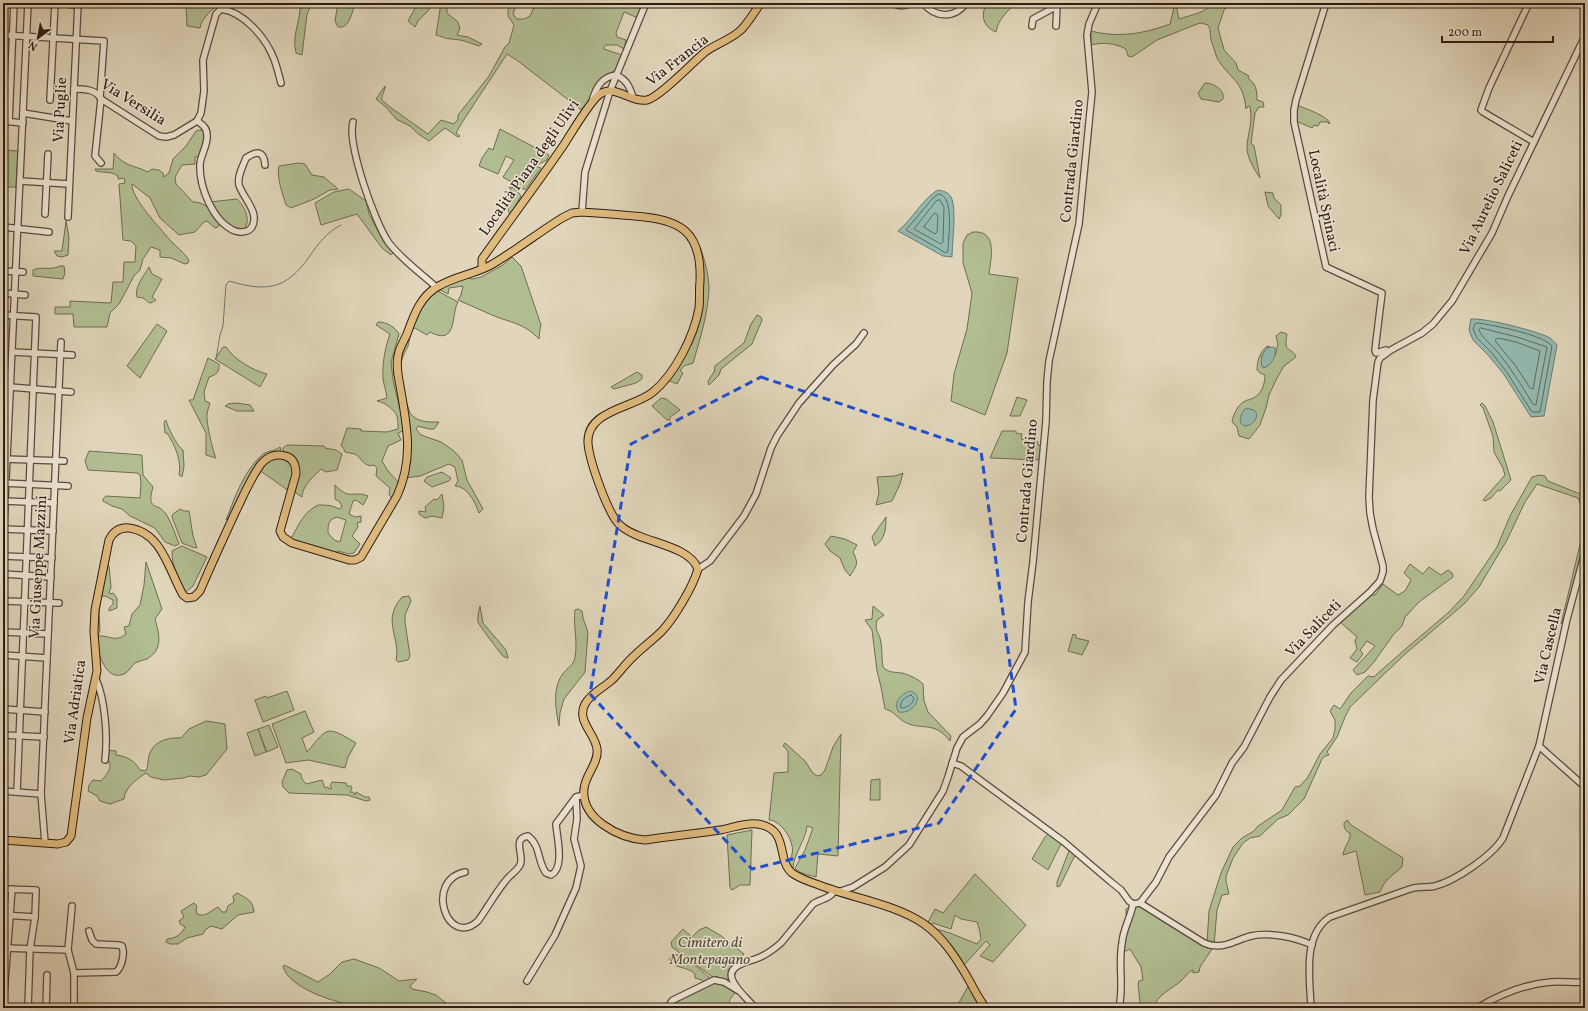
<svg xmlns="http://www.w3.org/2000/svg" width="1588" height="1011" font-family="Vollkorn,serif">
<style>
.green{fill:#b1be92;stroke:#706c53;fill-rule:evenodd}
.water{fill:#94b9ae;stroke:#6b7a70}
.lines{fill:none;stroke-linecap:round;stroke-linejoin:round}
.shore{stroke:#616a61;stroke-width:1}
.stream{stroke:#6b7a70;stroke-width:1}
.minor-casing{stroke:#5b4a3e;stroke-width:8}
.major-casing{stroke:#2e1b14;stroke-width:9}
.minor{stroke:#ece4d3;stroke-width:5.5}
.major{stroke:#e0bb7e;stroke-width:7}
.marked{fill:none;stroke:#1d4ed8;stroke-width:3;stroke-dasharray:8 5;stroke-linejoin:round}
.labels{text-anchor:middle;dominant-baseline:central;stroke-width:3;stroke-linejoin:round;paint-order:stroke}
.street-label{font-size:15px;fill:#2e1b14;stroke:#ece4d3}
.park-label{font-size:15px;font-style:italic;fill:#554c3a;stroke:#ece4d3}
</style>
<rect width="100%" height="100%" fill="#e1d6bb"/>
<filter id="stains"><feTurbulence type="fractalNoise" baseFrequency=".005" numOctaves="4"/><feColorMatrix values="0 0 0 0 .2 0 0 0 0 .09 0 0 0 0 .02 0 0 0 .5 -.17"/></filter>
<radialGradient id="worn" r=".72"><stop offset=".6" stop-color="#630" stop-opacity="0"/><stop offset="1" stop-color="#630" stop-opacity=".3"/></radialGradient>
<!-- green -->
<g class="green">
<path d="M180,3h42c-8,3 -21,16 -22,25l-13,-2 -1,-21z"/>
<path d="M308,3h4l-5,11 -5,41 -6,-2c-4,-18 3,-27 4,-44z"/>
<path d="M338,3h17c-3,9 -5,26 -17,24l-3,-6z"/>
<polygon points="418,3 433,3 428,11 418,21 415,27 408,21"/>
<path d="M441,3h6v10l11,9 2,7 -3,6 11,2 14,7 -3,2c-12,-4 -15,-6 -28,-7 -5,0 -10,-3 -15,-4z"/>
<path d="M512,3h5l-4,11 4,5h7l6,-3 6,-13h106l1,2 -5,13 -14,-6 -8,21 1,4 9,3 -2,9 -7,-4h-11l-2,2v2l18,6 -7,16c-24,9 -17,24 -32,38h-3l-62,-48 -11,-7 -46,70 -5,9 4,3 -2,1 -13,-9 -16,13 -12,-8 -7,-7 -14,-7 -10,-12 -10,-8 9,-13c0,6 -4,9 -3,14l8,7 38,27 13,-14 13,4 4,-5v-4l31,-39 16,-29 4,-4 5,-18 -6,-9v-6z"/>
<path d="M987,3h29c-9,9 -18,16 -20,29 -13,-5 -16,-17 -9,-29z"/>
<path d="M1175,3h3l-1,7 2,9c12,-4 26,-6 34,-16h18l-7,7 -6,18 6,22 12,13 2,7 11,6 -1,2c8,6 9,12 9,22l6,2 1,5h-5l-4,6 -4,30 3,3 6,32c-5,-7 -14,-22 -13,-32 1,-13 6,-25 3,-39l-2,-1 -2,3c-3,-30 -16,-29 -29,-51 -1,-3 -5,-15 -6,-18 -1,-6 0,-10 -3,-15l-7,-2 -4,1 -40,16 -25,17 -4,-1 -2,-7c-11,-6 -23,-7 -35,-4v-14c27,7 52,3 79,-7z"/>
<path d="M1205,83c9,0 20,7 18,16l-4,3 -18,-3 -3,-6z"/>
<path d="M1296,105c9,3 31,11 34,18l-1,1 -1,-2h-8l-2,4 -4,-1 -2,3 -16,-7z"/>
<polygon points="500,129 549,155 547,160 535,166 541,168 525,190 503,177 514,160 506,156 498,174 479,166 482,158 489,148 493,150"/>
<path d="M200,130l5,1 1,7 -7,18 -4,1v7l-13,1 -7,12 1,7 17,18c14,0 19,10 26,20l-1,5 -3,1 -8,-7 -3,1 -9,10 -16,3 -19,-17 -10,-20 -18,-14c-1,14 28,44 38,56 6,7 14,12 19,20l-1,3 -3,1 -14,-6 -11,-1v-7l-9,-3 -8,12 -3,11 -6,6 -15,28 -9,9 -3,14h-33l-1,-13h-18v-7h15v-6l41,2 2,-21h10l1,-20h11l1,-16 -5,-5 -8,-1 -4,-56 6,-1 -1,-5 -6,1v-3c-7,-5 -15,-3 -22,-5l-1,-2h18l1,-16c11,14 20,12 34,19l4,-3 7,1 4,3 1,4 5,-4 4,-14 13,-13 10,-15z"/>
<polygon points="3,150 18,151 16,187 3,187"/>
<path d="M299,163l6,1 7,11 12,2 14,12 -8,1 -16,9 -23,9 -5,-3c-3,-10 -10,-29 -7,-39z"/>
<path d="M509,187l6,1 6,8 -11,19c-4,-9 -2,-15 2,-24z"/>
<polygon points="349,189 366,201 369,214 379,233 385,244 393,253 391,255 382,248 357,214 321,225 315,203 334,192"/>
<polygon points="1265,192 1273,193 1274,198 1281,205 1281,215 1279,219 1268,206"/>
<path d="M237,199c7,7 14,19 8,29 -2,2 -3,3 -6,3 -12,-2 -23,-20 -29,-29z"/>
<polygon points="66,221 69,237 68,255 62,257 57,256 54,251 62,251"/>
<path d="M973,232c25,-2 18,26 16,42l29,4 -11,75 -22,62 -34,-14 3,-27 13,-45 5,-36 -9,-30v-20l4,-8z"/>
<path d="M701,249c4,13 8,27 8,40 -1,25 -9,50 -16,74l-9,3 -4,5 3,2 -6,11 -7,-3 -3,2 32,-68 -1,-64z"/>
<path d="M512,257l9,9 20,59 -1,4 -1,10c-15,-16 -28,-16 -47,-24 -11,-5 -23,-10 -34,-15l3,-5 2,-9 -14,2 -1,6 -11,-6 27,-10 9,1 8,-2 22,-12z"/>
<path d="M60,266h4l1,7 -2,6 -30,-3v-6c9,-4 17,1 27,-4z"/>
<path d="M149,267l3,7 10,5 -10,18 4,3c-9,6 -7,1 -13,-2 -2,-1 -4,0 -6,-1 -3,-10 7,-21 12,-30z"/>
<path d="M434,289l24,13c-7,11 0,45 -28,30l-3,3 -12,-7 -3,1 -4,17 -5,10 -4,14 -1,-15 17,-42z"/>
<polygon points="757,315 761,317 762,320 752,344 721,369 719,375 709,385 708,381 714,372 715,366 744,343 751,324"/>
<path d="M378,322c9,0 17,5 21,12l-8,28 2,18 12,50 -7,3 3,7 -13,6 -6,15 6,10 12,13 -8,15 -3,-5 1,-6 -14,-12 1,-8 -3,-3c-10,3 -12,-7 -19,-11 -3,-1 -7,-1 -10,-2l-2,-5 -2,-1 6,-18 14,1v2l26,1 11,-3c0,-4 0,-9 -1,-13 -3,-7 -13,-14 -20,-15l10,-3c-1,-7 -3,-13 -4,-19 -1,-15 2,-31 7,-45l-14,-9z"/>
<polygon points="157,324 167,331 140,378 127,366"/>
<path d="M1281,332l6,2c-4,21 5,12 9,23l-12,9 -8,14 -7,15 -3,13 -6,17 -11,14 -10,-3 -2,-9 -5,-5c1,-7 6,-18 13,-21 1,-1 5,-1 6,-2 10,-3 14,-14 14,-24l-5,-2 -3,-3c0,-9 3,-18 10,-24l3,1 -3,1 -5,8v8l13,-8 3,-12 -2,-8z"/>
<path d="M223,347h3c9,13 26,23 41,27l-7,13 -45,-28z"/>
<path d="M208,358l11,6c1,8 -3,11 -10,13l-5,15 1,9 5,2c-1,4 -3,8 -3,12 -1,7 6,37 9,43l-10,-3v-22l-17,-33h4z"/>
<polygon points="637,372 642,375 642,379 636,383 614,389 611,387"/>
<path d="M401,386l9,27c8,10 18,9 29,9l-5,7h-5l-11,-3 -2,3 5,6 20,7 13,9 8,9 5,20 16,29 -4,4c-4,-11 -11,-26 -24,-27l3,-5 -3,-14 -6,-3 -29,12 -15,2 5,-20z"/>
<polygon points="1017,397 1027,400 1020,416 1010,416"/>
<polygon points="661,398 666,399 680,410 670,417 670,420 667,420 652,406"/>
<polygon points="236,403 250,405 254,411 237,411 225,406 228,404"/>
<polygon points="1482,403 1485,406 1493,422 1511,480 1500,491 1498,490 1491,498 1485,501 1483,500 1505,475 1503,468 1494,452 1493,436 1483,408 1480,405"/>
<path d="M166,420c1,6 12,28 17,30l1,16 -2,11 -3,-2c3,-14 -4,-30 -12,-42h-2l-1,-11z"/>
<polygon points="1002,431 1016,431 1016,433 1022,434 1021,439 1038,442 1038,445 1041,446 1039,460 990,458"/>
<path d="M287,445l37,1 1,2 11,2 6,4 -5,16 -11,2 -5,-3c-7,7 -19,17 -19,28l-9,-6 5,-15 -15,-26v-2z"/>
<path d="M280,447l1,3 -3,2 -9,2 -40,64 -3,2c9,-23 18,-50 37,-66 6,-4 13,-3 17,-7z"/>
<path d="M89,451l53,4 1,20 10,12c-7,25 4,14 13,27 6,9 9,20 13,30l-4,2 -10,-4 -10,-14 -25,-12 -8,-7 -10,-3 -9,-5v-2l3,-3 34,2 1,-15 -1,-8 -3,-2 -49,-3 -3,-9z"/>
<polygon points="276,456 290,460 295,472 289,491 259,470 262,465"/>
<polygon points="442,472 451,478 449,481 432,487 424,481 427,477"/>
<polygon points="903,473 900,484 892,501 876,505 879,493 877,477 895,476"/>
<polygon points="1540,475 1545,476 1548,481 1585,496 1585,538 1565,618 1561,624 1584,528 1583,511 1578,498 1537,484 1525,502 1507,540 1479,587 1464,604 1404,655 1350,707 1345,717 1337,737 1327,752 1329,755 1325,756 1322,759 1304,799 1288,815 1278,819 1260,836 1250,838 1243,843 1233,858 1226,876 1226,881 1229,894 1222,895 1217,910 1214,945 1207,943 1209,911 1221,873 1233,847 1242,838 1254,831 1258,826 1282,810 1295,787 1300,786 1308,777 1320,754 1333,738 1335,729 1335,720 1330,711 1334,705 1340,709 1351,693 1368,676 1374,677 1377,674 1402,652 1449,612 1464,596 1497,547 1510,516 1532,477"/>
<path d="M335,485c15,16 18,5 33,11l-5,9 -7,-5 -3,1 -4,13 6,3 6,-1v6l-4,1 1,4 -6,9 8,8 -6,9 -5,1 -11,-3 -2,4 -42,-12 -4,-5 2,-1c7,-13 12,-25 26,-32 7,0 15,0 21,4l3,-2 -2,-5 -5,-3zM337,517l9,3 -6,22 -6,-2 -6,-7c0,-9 0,-13 9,-16z"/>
<polygon points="442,494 444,507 442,518 432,516 425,518 419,514 419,511 426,512 425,507 434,499 437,500"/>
<polygon points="180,509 184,511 189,511 193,536 197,548 192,547 182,543 172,517 173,514"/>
<path d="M886,517c0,13 -1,22 -11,29l-3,-9z"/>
<path d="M831,536l14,3 12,6 -4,7c6,12 4,13 -3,24l-5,-6 -5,-12 -10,-7 -5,-7z"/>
<path d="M182,546l25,11 -14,29 -8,7c-5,-12 -14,-29 -13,-42z"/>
<path d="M146,562l16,47 -7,10c4,15 9,30 -8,40 -4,1 -8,2 -12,4 -4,3 -6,9 -11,11 -24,11 -32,-44 -29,-59 2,-17 8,-34 12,-50l2,1 2,21 -2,6 1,1 3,-1 4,5v10l-8,3v-3l4,-4v-4l-8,-4h-4l-2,17 1,17 -2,6c12,-1 17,7 28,-2l-2,-7 5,-1 3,-12 8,-9 4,-20z"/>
<polygon points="1410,564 1423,574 1429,567 1441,575 1448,570 1452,573 1453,577 1419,602 1405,617 1402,626 1393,635 1374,662 1365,672 1357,675 1353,670 1375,646 1367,641 1360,650 1363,654 1357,662 1350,658 1357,649 1355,641 1357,637 1339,621 1368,595 1375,595 1383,584 1398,595 1405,591 1411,580 1404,573"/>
<path d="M409,596l2,5 -6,14v7l5,34 -2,4 -10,2 -2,-2c5,-23 -15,-39 6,-63z"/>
<path d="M480,606l3,17 23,27 2,8c-1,0 -4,-1 -5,-2 -3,-3 -24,-31 -25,-34 -1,-5 1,-11 2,-16z"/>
<path d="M873,606l11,9 -7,5c-2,10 0,10 3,18 3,9 1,20 3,29 5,6 12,5 19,6 7,2 15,5 21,11l1,17 4,11 23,24 -1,5c-17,-22 -30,-9 -47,-20 -7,-5 -10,-10 -18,-12l-4,-22 -4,-16 -5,-41 -7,-10 7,-1z"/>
<path d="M578,609l4,2 1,7 5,14 -3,40 -21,27 -4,14 -1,13c-3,-15 -7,-37 3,-51 5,-7 12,-10 13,-18 3,-15 -2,-33 0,-47z"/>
<polygon points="1073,634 1076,635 1076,638 1089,641 1082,655 1068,651"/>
<polygon points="287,691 294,710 263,722 255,700 266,696 267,698"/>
<path d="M305,711l9,21 -12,6 5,14c21,-25 19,-27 49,-9l-8,14 -3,11 -37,-8 -22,3 -14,-39z"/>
<path d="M206,721l19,3 2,25 -21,26 -7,2 -9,-1 -7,2 -19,2 -13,-3 -5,-4c-10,7 -21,14 -22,26l-14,5 -10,-3 -3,-5 -9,-5 1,-6 4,-5 8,1c6,-7 14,-15 5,-23l1,-8 9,1v4c12,2 18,5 24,15l6,1c2,-4 1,-5 2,-9 1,-19 17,-25 33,-24l8,-9z"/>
<polygon points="269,725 278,747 267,752 258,729"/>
<polygon points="258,729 266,752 255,756 247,733"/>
<path d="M841,734l-3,122 -20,-2 -2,23c-7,-2 -16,-3 -21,-9l10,-18 8,-22 -6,-2c-1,13 -13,28 -14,42l-5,-7c13,-11 -5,-41 -19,-41l5,-47 14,-1v-21l-5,-5 2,-3 20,18 7,11 5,4 4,-1 4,-5 8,-23z"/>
<polygon points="292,769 301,774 302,779 306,784 322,780 325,788 328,787 329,789 332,788 330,786 332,782 346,783 347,786 351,786 352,788 350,792 353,792 355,795 356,792 365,797 369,797 370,800 366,801 347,795 289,793 283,787 282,782 287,770"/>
<polygon points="880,779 880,800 870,800 871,780"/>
<path d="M1347,820l4,5 52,33 -1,9c-9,8 -18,13 -22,25l-15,3 -9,-44 -13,4c1,-9 8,-14 7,-22 -5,-2 -6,-5 -6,-10z"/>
<polygon points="752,830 750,885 740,885 732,890 730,888 727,835"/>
<polygon points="1050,832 1062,842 1048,870 1032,859 1045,837"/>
<polygon points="1070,848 1076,853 1060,886 1057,887 1057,882"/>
<polygon points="975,874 1026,925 993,962 980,956 990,945 986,941 964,965 972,980 933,928 950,933 977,944 981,939 979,928 977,922 961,919 955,915 951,929 933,923 931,926 927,924 935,909 943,913"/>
<path d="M237,893c9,5 16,7 17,19l-16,3 -16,14 -11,-3 -6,4 -2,4 -16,4 -9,6h-8l-4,-2 1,-3c9,-1 14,-4 18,-12l-5,-3 -1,-3 5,-4 -3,-6 13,-8 3,3 -1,4 1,4c9,4 14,-4 21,-7l4,5h4l2,-6 6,-4 -1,-6z"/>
<path d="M1138,904l74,45 -12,18 -1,5 -6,1v-3c-5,2 -8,7 -12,11 -9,8 -25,14 -27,27h-16l2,-6 -2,-18 1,-3 4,-1 -2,-13 -11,-18 -4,2h-3l7,-34 -4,-2v-6l3,-2 6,2z"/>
<polygon points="706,927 720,935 744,954 728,970 733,987 716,976 714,978 672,947 671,942 683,929 692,937 699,930"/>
<path d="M672,954c10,-1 31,18 39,25l-8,5 -1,-4 -7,-2v-4c-8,-8 -17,-4 -26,-14z"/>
<path d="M354,959l25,9 20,13 18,-2 -7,7 2,3 15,3 9,3 16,13h-73c-9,-3 -18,-1 -28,-3 -20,-4 -61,-17 -68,-38l1,-2 34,17 12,-8 12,-12z"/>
<path d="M713,983c9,0 16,3 23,9 -5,6 -10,9 -3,16h-63l9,-9z"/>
<polygon points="969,985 984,1008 956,1008"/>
</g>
<!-- water -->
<g class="water">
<path d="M938,190c5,1 10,2 13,7 6,11 1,47 1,60l-9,-1 -45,-25c14,-11 25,-33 40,-41z"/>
<path d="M1471,319c15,-1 66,12 79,19 3,2 5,5 7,7l-13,71 -13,1 -28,-44 -15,-18 -15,-15 -4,-10z"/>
<path d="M1273,347l2,1c2,8 -4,18 -12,20 -4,-7 -1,-14 4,-20z"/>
<path d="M1246,408l8,2c6,5 1,11 -4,15l-6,1c-7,-4 -3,-13 2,-18z"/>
<path d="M910,691c17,5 1,24 -11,21 -7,-9 2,-18 11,-21z"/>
</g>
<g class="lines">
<!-- shore -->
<g class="shore">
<path d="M939,194c16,2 9,44 9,57l-2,2 -40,-23 27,-32z"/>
<polygon points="940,200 944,207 943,242 941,244 914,229 936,201"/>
<polygon points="935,213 938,215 937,232 935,234 924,227"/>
<path d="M1479,323c17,3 62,11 73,23l-12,66h-8l-26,-41 -15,-19 -14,-14 -4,-9 2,-5z"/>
<path d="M1481,328l36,9 30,10 -11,58 -3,-1c-12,-19 -23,-38 -38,-55 -5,-6 -13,-11 -16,-19z"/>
<polygon points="1496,339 1498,338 1516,342 1540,351 1533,389 1530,388 1515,365 1496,342"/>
<path d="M911,695l3,3c-1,6 -7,10 -13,10 -2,-6 4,-11 10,-13z"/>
</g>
<!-- stream -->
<path class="stream" d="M216,359l4,-24 3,-9 3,-41 3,-4c37,11 57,9 80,-24 9,-13 18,-25 32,-32"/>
<!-- minor casing -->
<g class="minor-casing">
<g id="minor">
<polyline points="63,3 78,6"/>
<path d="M891,3c8,3 13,4 20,0"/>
<path d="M923,3c12,15 32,16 43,0"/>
<polyline points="1326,3 1296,100 1294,110 1294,122 1326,267 1382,293 1375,350 1376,353 1386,350"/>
<polyline points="1529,3 1489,88 1481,110 1483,112 1534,142"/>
<polyline points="1032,26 1033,19 1057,6 1060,3"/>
<polyline points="1056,26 1057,6"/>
<polyline points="3,35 104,41 100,97"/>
<path d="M74,89c10,0 22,0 27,10l58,37 7,1 8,-2 23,-14 4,-8 3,-22 -1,-31 13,-46 5,-5c23,3 45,29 53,50 3,8 5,16 7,24"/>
<polyline points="50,100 55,3"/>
<path d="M592,101c4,-13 9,-24 24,-26 11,5 14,12 17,23"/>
<polyline points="23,113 72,121"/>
<polyline points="3,121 23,123"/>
<polyline points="9,121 14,3"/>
<path d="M197,121c6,4 10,7 10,14 1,10 -6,19 -7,29 -1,23 13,58 35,67 6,2 14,1 17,-4 8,-15 -9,-29 -13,-42 -2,-9 4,-19 7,-27 10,-7 18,-8 19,7"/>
<path d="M353,122c-6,22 22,102 36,121 13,17 32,30 47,44"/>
<polyline points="101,163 95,156 101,99"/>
<polyline points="20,181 69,184"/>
<polyline points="582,212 585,172 610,91 646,3"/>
<polyline points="45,214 48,154"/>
<polyline points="68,217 78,3"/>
<polyline points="3,227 49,232"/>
<polyline points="3,271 23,272"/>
<polyline points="3,293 25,295"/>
<polyline points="3,315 36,317 17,792"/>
<polyline points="12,352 72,355"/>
<polyline points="10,387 71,392"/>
<polyline points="3,459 64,461"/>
<polyline points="3,483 68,486"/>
<polyline points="3,501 54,503"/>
<polyline points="3,529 53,531"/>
<polyline points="3,544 28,3"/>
<polyline points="3,556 52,558"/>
<polyline points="698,569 710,561 744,516 756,494 771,448 777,436 799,403 833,365 856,344 864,333"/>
<polyline points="3,574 51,577"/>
<polyline points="3,601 59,603"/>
<polyline points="3,632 48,634"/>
<polyline points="3,655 47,658"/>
<path d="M96,679c9,21 12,57 9,81"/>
<polyline points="3,709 45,712"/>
<polyline points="3,735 44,737"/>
<polyline points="1539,746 1585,787"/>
<path d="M952,763l9,3 103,76 47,40 10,8 8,11 4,3 7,-1 64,40c18,8 31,-3 47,-7 19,-4 44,1 61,9"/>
<polyline points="3,791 41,794"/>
<polyline points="45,843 41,794 61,342"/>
<path d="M465,872c-41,8 -18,77 13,49 10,-14 18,-29 29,-42 4,-5 10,-8 13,-14 5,-10 -9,-26 8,-29 13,10 9,25 18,37l5,2c14,-7 6,-37 5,-51l20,-27 8,-2"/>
<polyline points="3,889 36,890 35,917 30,949 28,1008"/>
<polyline points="838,892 853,887 885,867 909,845 943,791 948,777 957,748 963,737 980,724 987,716 1003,693 1025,652 1028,602 1033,562 1046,421 1047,381 1049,361 1079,224 1092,92 1087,35 1089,24 1098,3"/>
<polyline points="1140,903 1156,882 1169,857 1216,795 1232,763 1244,747 1270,697 1281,680 1333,625 1370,592 1380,581 1383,572 1383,566 1373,529 1370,513 1369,497 1373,400 1378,362 1380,358 1391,350 1422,333 1433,324 1452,301 1492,233 1508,196 1585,36"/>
<polyline points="72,906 68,950 74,973 74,1008"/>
<polyline points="3,915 35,917"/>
<polyline points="4,948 68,950"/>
<path d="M74,973l42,-1c6,-5 9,-19 6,-26l-4,-1 -22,-1 -4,-4 -3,-9"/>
<polyline points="527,981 555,935 576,888 581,866 574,839 577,819 576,798"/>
<polyline points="3,1008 12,889"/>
<polyline points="46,1008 47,975"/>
<polyline points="667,1008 673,1000 714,980 724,982 739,991"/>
<path d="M755,1008c-7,-9 -19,-18 -23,-29 -5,-14 17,-17 26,-21 8,-3 16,-9 23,-15l32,-39c7,-5 17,-5 21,-13"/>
<path d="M1119,1008c5,-22 -1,-43 3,-65 1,-14 9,-26 11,-39"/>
<path d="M1311,1008c-1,-29 -9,-73 19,-91l80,-28c9,-3 17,-1 25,-3 20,-5 57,-30 68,-48l36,-92 28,-127 18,-67"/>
<path d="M1477,1008c22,-13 48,-24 74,-26 11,-1 23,1 34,0"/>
</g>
</g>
<!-- major casing -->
<g class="major-casing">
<g id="major">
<path d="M482,268v-9c27,-38 55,-75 81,-113 8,-12 27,-45 37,-52 15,-10 31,9 47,6 13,-3 45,-37 58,-48 11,-8 25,-12 36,-22 8,-8 13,-18 20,-27"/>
<path d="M3,840l55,4 8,-2 5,-6 16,-118 10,-47 -3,-39 1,-22 14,-70c4,-8 10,-13 20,-12 33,4 40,43 54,67l4,3 7,-1 6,-6c11,-26 23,-52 35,-78 8,-16 15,-34 26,-49 6,-7 14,-11 24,-8 9,2 11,10 11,18l-16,57 3,6 9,6 57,17h6l6,-3 36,-61c17,-38 10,-70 3,-110 -2,-10 -4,-20 -2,-30 1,-8 6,-15 9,-22 7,-19 13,-37 30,-47 18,-11 38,-13 54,-22 24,-14 47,-32 71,-47l10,-5 10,-1c17,1 35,2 52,4 45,3 68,14 66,65 -1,9 0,18 -1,27 -5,28 -24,66 -46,84 -19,16 -67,18 -65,51 1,16 20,73 33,83 19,17 68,18 77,43 -5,18 -24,49 -36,62 -9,9 -19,16 -28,25 -8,7 -14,16 -22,24 -9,8 -21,13 -27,24 -9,17 10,29 12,45 2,14 -12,26 -13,40 -3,30 35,49 61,51 25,-4 50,-6 75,-10 12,-2 26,-8 38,-6 32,5 18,36 34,49 7,5 18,9 27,12 33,13 76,19 105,39 19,13 33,35 45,56 5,9 10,20 17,28"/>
</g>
</g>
<!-- minor -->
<use href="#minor" class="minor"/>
<!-- major -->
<use href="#major" class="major"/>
</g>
<!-- marked area -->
<path class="marked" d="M761,377l220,74 35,258 -77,114 -187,46 -162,-175 41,-250z"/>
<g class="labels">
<!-- street labels -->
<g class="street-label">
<text transform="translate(678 61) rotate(-38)">Via Francia</text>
<text transform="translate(133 103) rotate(32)">Via Versilia</text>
<text transform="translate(61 110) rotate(-87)">Via Puglie</text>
<text transform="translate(1073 161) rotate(-84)">Contrada Giardino</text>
<text transform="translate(530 168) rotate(-55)">Località Piana degli Ulivi</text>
<text transform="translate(1492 198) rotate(-64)">Via Aurelio Saliceti</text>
<text transform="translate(1323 201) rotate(78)">Località Spinaci</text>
<text transform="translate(1028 481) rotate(-85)">Contrada Giardino</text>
<text transform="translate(39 567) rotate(-87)">Via Giuseppe Mazzini</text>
<text transform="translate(1314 629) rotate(-46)">Via Saliceti</text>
<text transform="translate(1549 646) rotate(-77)">Via Cascella</text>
<text transform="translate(76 702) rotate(-82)">Via Adriatica</text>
</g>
<!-- park labels -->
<g class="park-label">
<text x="710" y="943">Cimitero di<tspan x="710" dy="17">Montepagano</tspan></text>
</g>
</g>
<!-- margin -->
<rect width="1588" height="1011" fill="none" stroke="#e1d6bb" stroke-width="16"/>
<rect x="4" y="4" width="1580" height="1003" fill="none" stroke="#2e1b14" stroke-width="2"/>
<rect x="8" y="8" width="1572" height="995" fill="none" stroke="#2e1b14"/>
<!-- north arrow -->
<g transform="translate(38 38) rotate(212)" stroke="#ece4d3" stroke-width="3" paint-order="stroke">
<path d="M0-3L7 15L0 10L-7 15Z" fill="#2e1b14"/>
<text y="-6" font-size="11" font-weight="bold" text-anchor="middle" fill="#2e1b14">N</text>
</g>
<!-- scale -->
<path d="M1442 36v6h111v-6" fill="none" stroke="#2e1b14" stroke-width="2"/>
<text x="1448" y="36" font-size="12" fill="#2e1b14" stroke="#ece4d3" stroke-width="3" paint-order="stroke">200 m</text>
<rect width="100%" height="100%" filter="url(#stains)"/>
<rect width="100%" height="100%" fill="url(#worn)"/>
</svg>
